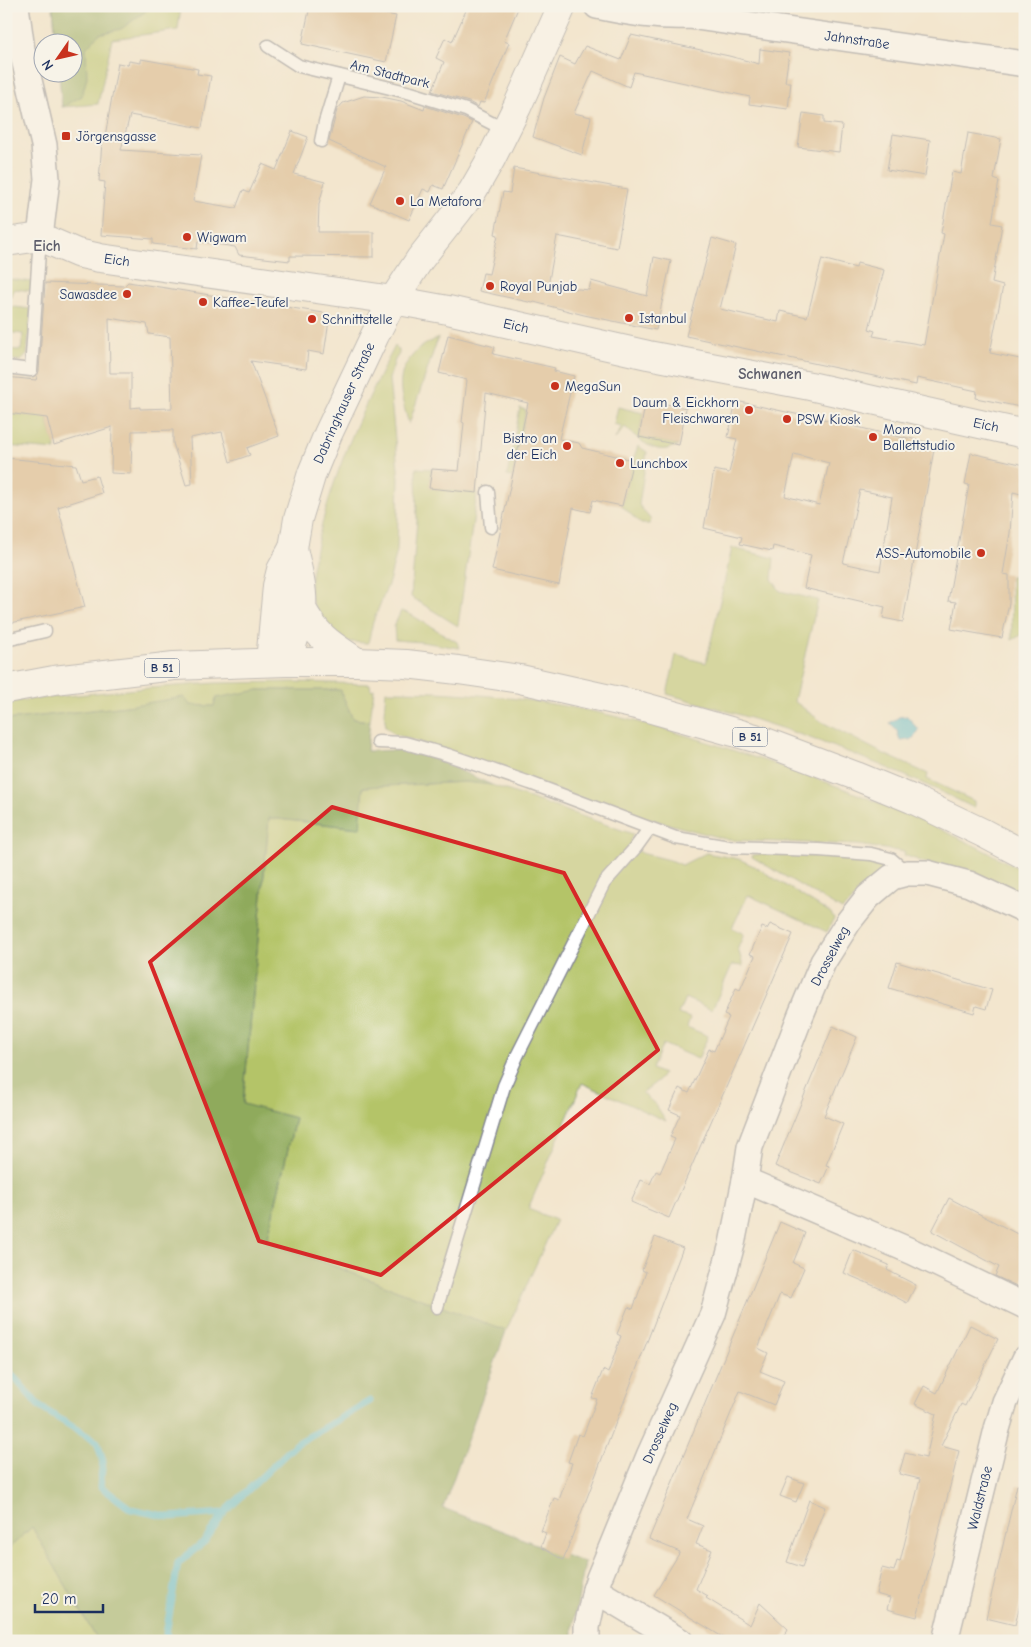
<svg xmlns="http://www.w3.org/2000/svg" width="1031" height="1647" font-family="'Comic Neue',sans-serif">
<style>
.green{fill:#b4c467;stroke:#687a62}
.forest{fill:#8faa5c;stroke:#556c5d}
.water{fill:#52bbd0;stroke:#367597}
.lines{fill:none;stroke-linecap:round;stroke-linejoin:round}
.stream{stroke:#52bbd0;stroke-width:7}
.building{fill:#d4af80;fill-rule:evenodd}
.service-casing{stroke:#878a96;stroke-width:15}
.minor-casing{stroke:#878a96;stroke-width:28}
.tertiary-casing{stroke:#878a96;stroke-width:30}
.secondary-casing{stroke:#878a96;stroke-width:30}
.primary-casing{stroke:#878a96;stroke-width:30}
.service{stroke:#fff;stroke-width:12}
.minor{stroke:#fff;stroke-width:25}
.tertiary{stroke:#fff;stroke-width:28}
.secondary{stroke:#fff;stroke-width:28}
.primary{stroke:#fff;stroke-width:28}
.marked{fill:none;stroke:#d62828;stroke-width:4;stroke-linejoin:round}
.poi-dot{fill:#c8321e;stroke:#f7f3e8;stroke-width:2}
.labels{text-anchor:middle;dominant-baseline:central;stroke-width:4;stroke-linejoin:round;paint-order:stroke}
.shield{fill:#f7f3e8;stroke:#5d6a87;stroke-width:1}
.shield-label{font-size:12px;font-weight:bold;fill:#1b2f5e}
.street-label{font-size:14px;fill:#1b2f5e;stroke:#f7f3e8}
.poi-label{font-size:14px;fill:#1b2f5e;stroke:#f7f3e8;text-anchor:start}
.neighbourhood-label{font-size:15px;font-weight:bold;fill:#5c5c6a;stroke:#f7f3e8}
</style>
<rect width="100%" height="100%" fill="#f7f3e8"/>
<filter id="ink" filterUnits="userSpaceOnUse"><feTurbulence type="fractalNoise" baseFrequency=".02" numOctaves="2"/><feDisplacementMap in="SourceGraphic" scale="10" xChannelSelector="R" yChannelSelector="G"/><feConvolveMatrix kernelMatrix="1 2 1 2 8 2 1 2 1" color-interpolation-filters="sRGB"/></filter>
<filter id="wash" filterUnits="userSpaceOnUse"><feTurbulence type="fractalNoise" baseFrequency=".0096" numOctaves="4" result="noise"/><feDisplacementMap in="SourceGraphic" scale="20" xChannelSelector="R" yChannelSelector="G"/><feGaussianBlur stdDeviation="1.12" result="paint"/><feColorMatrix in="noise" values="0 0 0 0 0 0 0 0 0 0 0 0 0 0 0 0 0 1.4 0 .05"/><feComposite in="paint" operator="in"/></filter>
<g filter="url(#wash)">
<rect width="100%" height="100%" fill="#f3e6ce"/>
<!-- green -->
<g class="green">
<polygon points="53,6 181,6 178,30 112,39 98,104 62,107 59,73 72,72 72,42 56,42"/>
<polygon points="8,279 32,282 33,291 14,289 11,296 7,295 6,284"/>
<polygon points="6,306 31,309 27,355 21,361 6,359 6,349 21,350 23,334 13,333 6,328"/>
<path d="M438,338l-29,86c-7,-24 -16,-47 3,-68 3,-3 5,-6 8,-8 5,-4 12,-7 18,-10z"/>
<path d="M395,346l4,4v4l-4,6 -6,19 10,100 -2,72 -8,31 -16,40 -5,21c-30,-1 -32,-3 -48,-28 -3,-5 -8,-11 -9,-17 -3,-14 2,-35 5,-49 15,-71 45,-139 79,-203z"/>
<polygon points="30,379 36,380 56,450 6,446 6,413 27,415"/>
<path d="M618,407l25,6 -4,24 40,8c-4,1 -8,3 -12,4 -16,3 -31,-12 -42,-22l-10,12 7,-13 -8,-2z"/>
<polygon points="520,408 526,410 512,477 507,476"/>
<polygon points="638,446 647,452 639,505 651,520 649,524 641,524 622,506 633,460"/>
<polygon points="416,468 431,469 430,488 477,493 458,626 411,597 417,520"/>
<path d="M732,548l42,10 -2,21 8,12 38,9 -24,101 28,21 60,31 46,21 -1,5 47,22v7c-61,-31 -125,-57 -190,-79 -38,-13 -78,-24 -117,-35l9,-39 30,8z"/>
<polygon points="1021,576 1023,595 1022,607 1025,613 1025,633 1012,640 1011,577"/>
<polygon points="401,611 408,613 457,642 459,648 422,642 395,640 394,626"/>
<polygon points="297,682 370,684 371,690 374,689 370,721 353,719 340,690 258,690 214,706 127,706 6,720 6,702 137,689 216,683"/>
<path d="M386,691c87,0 175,10 259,33 35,9 70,20 105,32 94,30 188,68 275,116v27l-121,-44 1,-3 -47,-7 -129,-5 -125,-33 -136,-49 -74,-24 -8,-7 -2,-14z"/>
<polygon points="467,782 492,785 633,834 630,841 641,853 673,861 682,865 706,853 739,859 756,867 831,914 834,919 827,932 748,895 732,928 744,934 738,948 743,966 732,965 712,1010 685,998 678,1014 690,1018 687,1027 708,1036 698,1059 663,1044 652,1069 663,1074 660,1079 642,1093 656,1105 666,1121 582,1083 528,1209 556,1220 506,1331 267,1241 295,1118 243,1105 269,818 359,828 363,787"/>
<polygon points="762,854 860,858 891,863 842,910 752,857 753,855"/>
<polygon points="32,1527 98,1641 6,1641 6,1551"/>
</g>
<!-- forest -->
<g class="forest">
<polygon points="53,6 147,6 150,8 121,29 99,34 86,48 87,77 82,96 62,107 59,73 72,72 72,42 56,42"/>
<polygon points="258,690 340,690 353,719 370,721 367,751 398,750 432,758 492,785 466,782 363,787 360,828 269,818 243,1104 295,1118 267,1241 506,1331 443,1508 585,1563 573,1627 573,1641 98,1641 32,1527 6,1551 6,720 127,706 184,697 190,705 214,706 216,698"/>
</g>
<!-- water -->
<polygon class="water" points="907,716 919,730 916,735 911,740 906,740 902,741 900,740 897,731 890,723 899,717"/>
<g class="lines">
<!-- stream -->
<g class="stream">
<polyline points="6,1368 40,1407 97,1442 103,1461 100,1486 131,1509 169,1517 224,1513"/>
<polyline points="171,1641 166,1634 178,1563 205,1541 224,1513 296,1444 370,1401"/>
</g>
</g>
<g id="blocks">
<!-- building -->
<g class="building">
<polygon points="310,6 372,6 371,11 396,16 386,62 302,44"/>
<polygon points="468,6 519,6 504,41 509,43 484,103 480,102 478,107 469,102 432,91 444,62 436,58 445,38 452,42"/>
<polygon points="631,35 729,56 759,64 760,49 789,53 785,82 791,82 788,109 749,104 750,97 634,72 629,87 593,71 574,113 591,117 582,155 533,137 544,98 560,57 575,64 585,46 621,60"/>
<polygon points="141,59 198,69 197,74 211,76 202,128 130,115 121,150 201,155 193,201 236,208 243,190 249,193 262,164 276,170 292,131 308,137 294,174 325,182 319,204 318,232 374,232 374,257 290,256 290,261 239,255 235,247 198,241 197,249 153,244 153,239 101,235 105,182 99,181 102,142 104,142 118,63 128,65 129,61 141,63"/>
<polygon points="364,96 382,97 401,101 424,110 425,106 463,118 472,122 443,189 433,185 430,192 423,189 409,220 370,203 386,167 329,141 337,110 343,103"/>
<polygon points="803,113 824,116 824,123 842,125 839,152 798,147"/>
<polygon points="968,133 1001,139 994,179 999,181 992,223 1002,225 992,283 1003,286 990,353 1025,360 1025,408 976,398 977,391 917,378 916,385 686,336 712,238 736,245 720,309 778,322 780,311 807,317 822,259 856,268 857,263 884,270 869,329 875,331 873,336 924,345 944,234 941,233 952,172 961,174"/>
<polygon points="893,134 930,140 925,176 887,170"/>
<polygon points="514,168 627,189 617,248 557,236 548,286 589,290 591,281 647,296 654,257 671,261 656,330 584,315 534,302 533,303 479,291 483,273 489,274 498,235 495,234 503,192 510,193"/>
<path d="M128,282l202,32 -6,40 -16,-3 -2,18 -55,-8 28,75 -32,12 3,7 -20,7 -8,-30 -32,6 2,46 -6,1 -13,-42v-13l-41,1 -1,43 -20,-1 1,-46 -58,18 -7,-27 -41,-5v-36l30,3 3,-9 6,-88 79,3zM109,318l38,6 2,10 21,3 2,71 -32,1v-2l-9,1v-35h-21z"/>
<polygon points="448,335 495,347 493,354 555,368 554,371 574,376 559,439 579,443 582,448 633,460 622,506 593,500 590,512 573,508 559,585 492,570 528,403 486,393 477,493 429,488 432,469 459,471 464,423 462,422 467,380 439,373"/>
<polygon points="646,400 686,408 679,445 639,437"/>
<path d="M736,401l73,16 1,-1 94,22v-1l31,7 -32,178 -20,-4 2,-11 -81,-19 7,-33 -38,-9 -1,5 -32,-7 2,-7 -38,-9 10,-58 15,3 8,-34 -9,-2zM794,454l35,9 -10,42 -34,-9zM860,490l32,7 -12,74 -37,-8z"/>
<polygon points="971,453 1025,465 1025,495 1013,492 1010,533 1003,574 1009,575 1009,603 1002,638 951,629 956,602 948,601 969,485 965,484"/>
<polygon points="6,458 76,465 81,480 97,476 102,493 58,507 85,607 6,624"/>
<polygon points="770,924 793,934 669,1218 631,1202 641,1180 650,1184 656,1171 660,1173 675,1139 670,1137 680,1115 669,1110 679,1088 689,1093 709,1049 714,1051 729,1017 724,1015 736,988 740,990 755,956 750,954 762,927 767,929"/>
<polygon points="897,962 992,990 986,1009 976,1006 974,1013 889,988"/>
<polygon points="833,1026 857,1037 824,1116 843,1124 826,1165 829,1166 821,1184 775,1166"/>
<polygon points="949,1198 1025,1238 1025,1276 1019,1287 995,1276 999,1267 932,1231"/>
<polygon points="780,1222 805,1233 793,1263 804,1268 791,1298 780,1294 758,1348 768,1353 760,1371 784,1381 774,1405 740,1391 687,1519 703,1526 696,1544 712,1550 696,1589 708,1596 706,1598 750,1625 760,1603 788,1629 781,1641 729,1641 654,1595 680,1552 649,1539"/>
<polygon points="655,1237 683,1248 563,1560 541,1547 546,1533 541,1531 554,1498 559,1500 572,1463 568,1462 578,1434 583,1436 597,1399 592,1398 603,1370 608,1373 621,1336 617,1334 628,1307 633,1309 646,1272 642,1270"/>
<polygon points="853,1250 889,1265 887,1270 916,1285 907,1303 879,1288 844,1273"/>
<polygon points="970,1325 998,1339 965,1406 961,1404 941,1446 959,1451 917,1617 887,1609 890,1598 876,1594 882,1568 894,1571 897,1561 900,1562 920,1479 899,1474 905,1453 926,1458 936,1414 915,1404 924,1386 937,1393"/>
<polygon points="788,1477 804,1483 796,1502 780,1496"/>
<polygon points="1017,1485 1025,1486 1025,1584 1015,1625 986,1618"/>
<polygon points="809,1500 825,1507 802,1567 787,1562"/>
</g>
</g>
</g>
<g filter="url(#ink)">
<use href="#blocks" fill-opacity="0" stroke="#878a96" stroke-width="1"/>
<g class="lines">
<!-- service casing -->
<g class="service-casing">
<g id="service">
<polyline points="268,46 299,66 411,93 466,110 505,130"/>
<polyline points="321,141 325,122 339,76"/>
<polyline points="6,367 31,370 40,237"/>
<polyline points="488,492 491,527"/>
<polyline points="6,640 45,631"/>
<polyline points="378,742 405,743 448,755 530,783 676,838 729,847 819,850 871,854 891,859 907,873"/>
<polyline points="437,1307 504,1086 517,1056 604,883 636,847 649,829"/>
</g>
</g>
<!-- minor casing -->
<g class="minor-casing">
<g id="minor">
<polyline points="16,6 22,50 44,145 47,179 40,237"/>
<path d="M597,6c33,7 57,11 92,10l336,48"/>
<polyline points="745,1180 913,1252 1025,1306"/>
<polyline points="587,1641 587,1627 595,1590"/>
<polyline points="680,1641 595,1590 599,1578 649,1456 713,1314 732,1244 745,1180 750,1147 800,1017 823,962 849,921 868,897 881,886 892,877 907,873 927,873 969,884 1025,910"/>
<polyline points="945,1641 997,1429 1005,1402 1025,1359"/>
</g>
</g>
<!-- tertiary casing -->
<g class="tertiary-casing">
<polyline id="tertiary" points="6,242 40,237 77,253 100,258 393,300 448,310 648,355 810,386 1025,434"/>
</g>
<!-- secondary casing -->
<g class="secondary-casing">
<g id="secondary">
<path d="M302,609c16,29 28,35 55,53"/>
<polyline points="270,662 277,586 281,570 293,548 298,519 312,473 328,434 375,335 393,300 420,259 457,212 472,192 491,159 517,107 562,6"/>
<path d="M286,662c6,-17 13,-35 16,-53 2,-20 -5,-41 -9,-61"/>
</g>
</g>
<!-- primary casing -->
<g class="primary-casing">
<polyline id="primary" points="6,689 54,680 174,666 286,662 357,662 406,664 458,670 520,679 641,706 755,738 856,776 912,799 983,833 1025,855"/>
</g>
<!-- service -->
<use href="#service" class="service"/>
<!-- minor -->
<use href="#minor" class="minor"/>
<!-- tertiary -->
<use href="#tertiary" class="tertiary"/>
<!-- secondary -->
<use href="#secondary" class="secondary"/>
<!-- primary -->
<use href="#primary" class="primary"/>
</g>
</g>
<!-- marked area -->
<path d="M0 0H1031V1647H0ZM332,807l232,66 94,177 -277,225 -122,-34 -109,-279z" fill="#f3e6ce" fill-opacity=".55" fill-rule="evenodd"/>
<path class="marked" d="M332,807l232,66 94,177 -277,225 -122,-34 -109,-279z"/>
<!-- markers -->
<g class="poi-dot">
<rect x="61" y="131" width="10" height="10" rx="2.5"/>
<circle cx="400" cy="201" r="5"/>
<circle cx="187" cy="237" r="5"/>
<circle cx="490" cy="286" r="5"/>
<circle cx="127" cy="294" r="5"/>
<circle cx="203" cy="302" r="5"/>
<circle cx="629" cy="318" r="5"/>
<circle cx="312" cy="319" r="5"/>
<circle cx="555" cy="386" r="5"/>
<circle cx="749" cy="410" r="5"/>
<circle cx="787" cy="419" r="5"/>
<circle cx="873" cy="437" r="5"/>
<circle cx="567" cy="446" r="5"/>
<circle cx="620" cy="463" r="5"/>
<circle cx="981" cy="553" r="5"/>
</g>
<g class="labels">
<!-- shield labels -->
<g class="shield">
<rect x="144.5" y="658.5" width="35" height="19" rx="4"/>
<rect x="732.5" y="727.5" width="35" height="19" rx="4"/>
</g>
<g class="shield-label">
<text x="162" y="668">B 51</text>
<text x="750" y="737">B 51</text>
</g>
<!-- street labels -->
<g class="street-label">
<text transform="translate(857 40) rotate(8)">Jahnstraße</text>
<text transform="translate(390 74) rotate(14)">Am Stadtpark</text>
<text transform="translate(117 260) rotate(8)">Eich</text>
<text transform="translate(516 326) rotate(13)">Eich</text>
<text transform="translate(344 403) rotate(-66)">Dabringhauser Straße</text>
<text transform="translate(986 425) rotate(12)">Eich</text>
<text transform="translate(830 956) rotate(-62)">Drosselweg</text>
<text transform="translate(660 1433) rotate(-66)">Drosselweg</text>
<text transform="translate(980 1498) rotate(-76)">Waldstraße</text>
</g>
<!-- poi labels -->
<g class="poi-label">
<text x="76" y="136">Jörgensgasse</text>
<text x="410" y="201">La Metafora</text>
<text x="197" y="237">Wigwam</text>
<text x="500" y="286">Royal Punjab</text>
<text x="117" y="294" text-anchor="end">Sawasdee</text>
<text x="213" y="302">Kaffee-Teufel</text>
<text x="639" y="318">Istanbul</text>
<text x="322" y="319">Schnittstelle</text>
<text x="565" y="386">MegaSun</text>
<text x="739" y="402" text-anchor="end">Daum &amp; Eickhorn<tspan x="739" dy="16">Fleischwaren</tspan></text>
<text x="797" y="419">PSW Kiosk</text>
<text x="883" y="429">Momo<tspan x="883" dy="16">Ballettstudio</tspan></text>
<text x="557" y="438" text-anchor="end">Bistro an<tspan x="557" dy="16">der Eich</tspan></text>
<text x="630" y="463">Lunchbox</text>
<text x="971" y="553" text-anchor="end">ASS-Automobile</text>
</g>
<!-- neighbourhood labels -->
<g class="neighbourhood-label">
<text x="47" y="246">Eich</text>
<text x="770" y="374">Schwanen</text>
</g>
</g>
<!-- margin -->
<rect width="1031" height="1647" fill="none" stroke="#f7f3e8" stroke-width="25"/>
<!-- north arrow -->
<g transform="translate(58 58) rotate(236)"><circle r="24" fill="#f7f3e8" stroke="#9fa5b1"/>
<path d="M0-4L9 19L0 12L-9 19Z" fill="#c8321e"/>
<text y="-8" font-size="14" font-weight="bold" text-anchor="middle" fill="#1b2f5e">N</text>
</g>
<!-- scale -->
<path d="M35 1604v8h68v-8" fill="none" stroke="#1b2f5e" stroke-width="2.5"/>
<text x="42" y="1604" font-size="15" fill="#1b2f5e" stroke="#f7f3e8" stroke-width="4" paint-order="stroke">20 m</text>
</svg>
